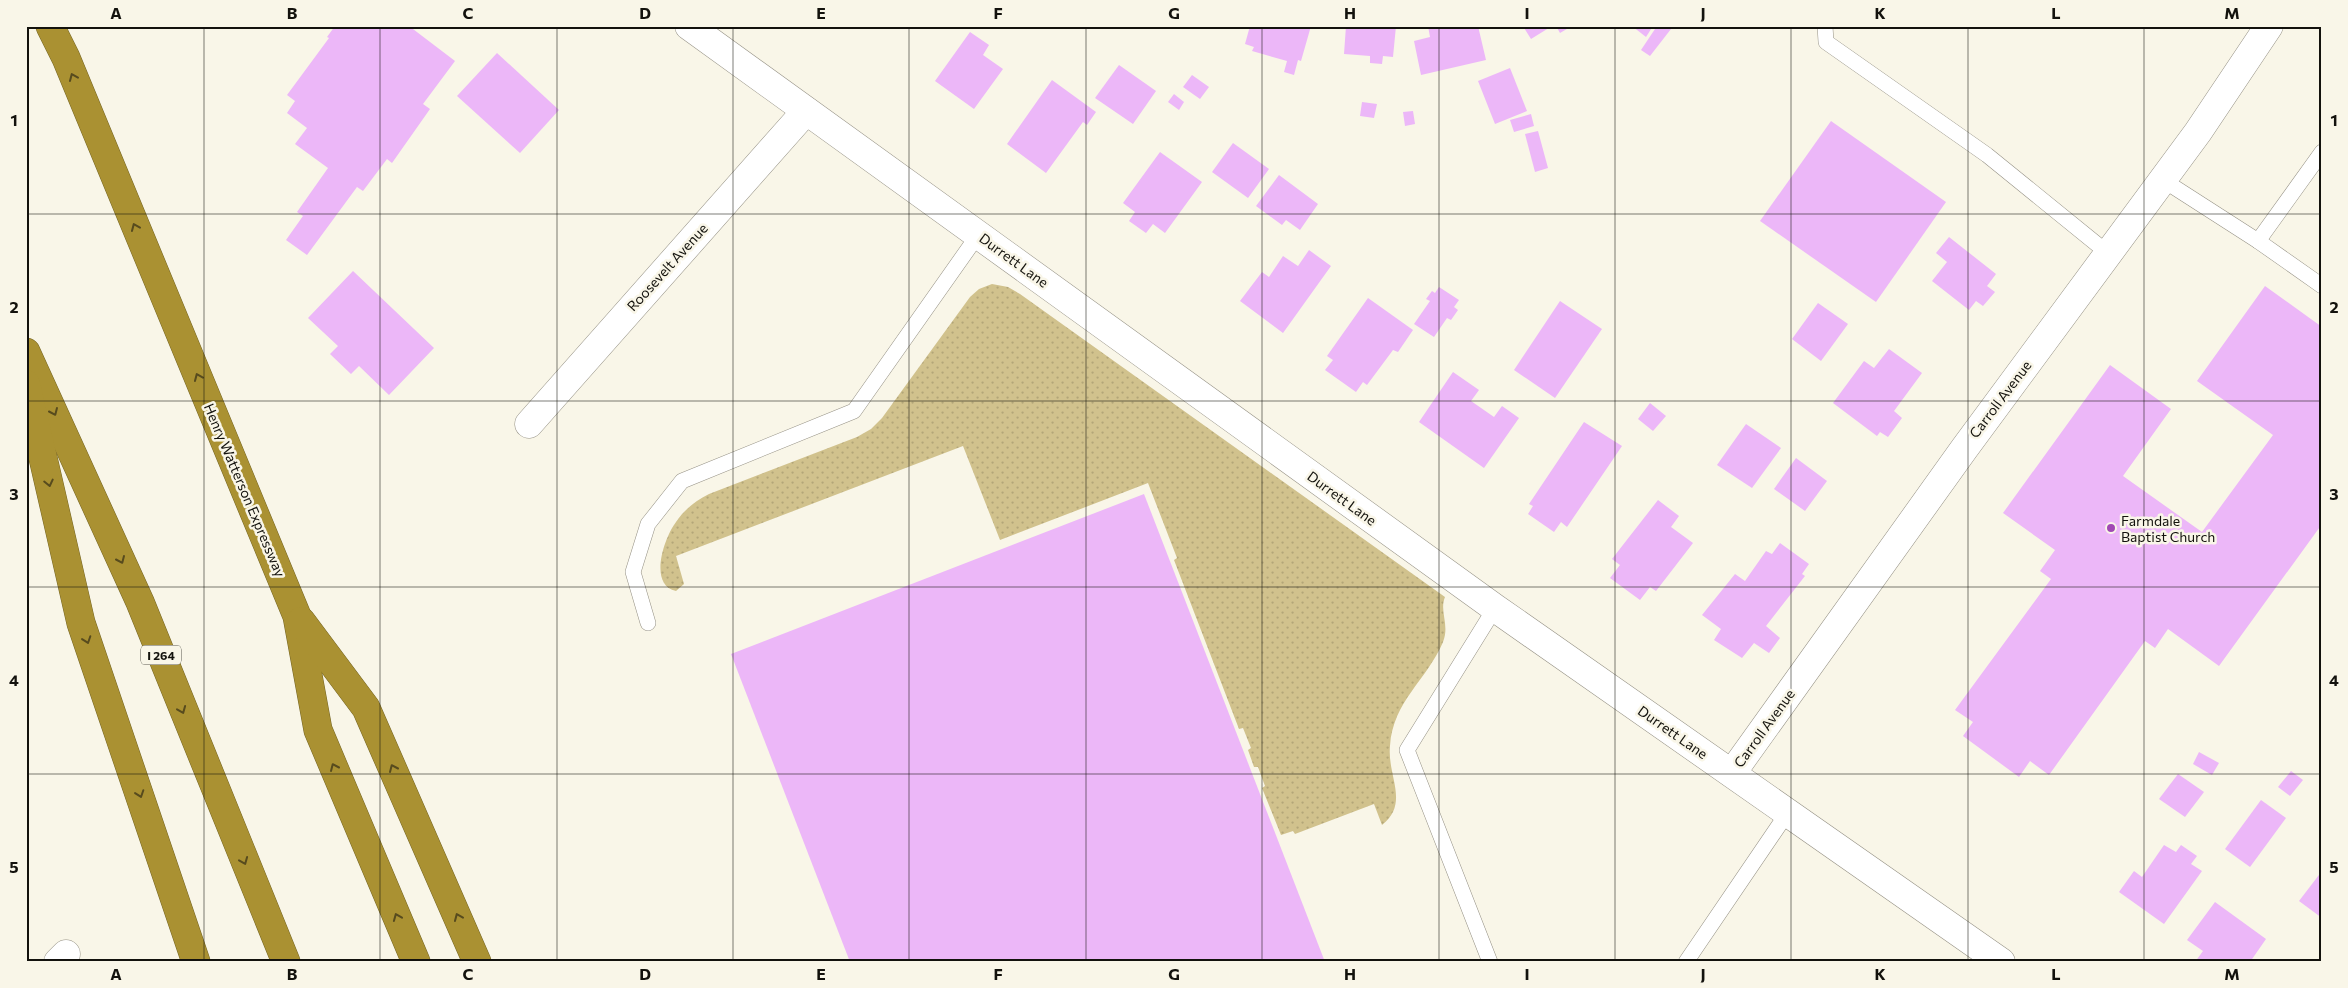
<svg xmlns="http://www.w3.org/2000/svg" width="2348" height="988" font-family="Commissioner,sans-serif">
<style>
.grass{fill:url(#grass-dots)}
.building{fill:#ecb7f8}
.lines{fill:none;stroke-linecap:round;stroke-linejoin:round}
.service-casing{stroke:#959185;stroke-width:16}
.minor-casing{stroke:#959185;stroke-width:29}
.motorway-casing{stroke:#756525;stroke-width:29}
.service{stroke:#fff;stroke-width:15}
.minor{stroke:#fff;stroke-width:28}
.motorway{stroke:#aa9132;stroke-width:28}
.oneway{stroke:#574b1e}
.grid{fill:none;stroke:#13120d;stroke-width:1;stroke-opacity:0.55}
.poi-dot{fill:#a148b4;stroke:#f9f6e8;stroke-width:2}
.labels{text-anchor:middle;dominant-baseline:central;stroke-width:5;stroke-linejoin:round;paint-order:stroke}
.shield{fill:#f9f6e8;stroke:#58564f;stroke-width:1}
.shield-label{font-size:12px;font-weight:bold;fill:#13120d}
.street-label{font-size:14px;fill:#13120d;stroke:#f9f6e8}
.poi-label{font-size:14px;fill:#13120d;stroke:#f9f6e8;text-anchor:start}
.neatline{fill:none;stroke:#13120d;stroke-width:2}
.grid-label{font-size:16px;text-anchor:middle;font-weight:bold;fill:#13120d}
</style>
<defs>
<pattern id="grass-dots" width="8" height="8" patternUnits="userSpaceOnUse" patternTransform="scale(1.25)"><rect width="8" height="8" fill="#d1c28d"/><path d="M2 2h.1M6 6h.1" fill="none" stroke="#b3a678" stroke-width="1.8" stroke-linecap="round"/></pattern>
</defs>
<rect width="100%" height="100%" fill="#f9f6e8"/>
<!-- grass -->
<path class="grass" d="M992,284l16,3 12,7 425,303c-6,15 5,27 -2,45 -16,38 -50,59 -53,104 -3,30 20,57 -8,79l-8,-21 -79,30 -2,-3 -12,4 -19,-47 3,-2 -7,-19h-4l-6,-17 3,-2 -8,-20 -4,1 -65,-169 3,-2 -29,-75 -148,57 -37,-94 -287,110 8,28 -8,7c-28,-6 -12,-53 0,-69 8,-12 19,-21 33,-28l148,-57 14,-8 11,-11 88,-121 9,-8z"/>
<!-- building -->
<g class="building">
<polygon points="335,26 409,26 455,61 423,104 430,109 392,163 387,159 363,191 357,187 307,255 286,240 303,216 297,212 328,168 295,144 307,128 287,113 295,101 287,95 329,38 327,37"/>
<polygon points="1250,26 1257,28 1257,26 1311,26 1301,61 1298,60 1294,75 1284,72 1287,61 1252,51 1254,47 1245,44"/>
<polygon points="1346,26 1396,26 1393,57 1383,56 1382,64 1370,63 1370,56 1344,54"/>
<polygon points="1428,26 1478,26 1486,60 1421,75 1414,41 1430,37"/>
<polygon points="1523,26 1552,26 1531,39"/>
<polygon points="1556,26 1572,26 1560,33"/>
<polygon points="1632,26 1653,26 1646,37"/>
<polygon points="1657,26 1667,26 1671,29 1650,56 1641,50"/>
<polygon points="970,32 989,45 983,55 1003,69 974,109 935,81"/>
<polygon points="497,53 559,110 520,153 457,96"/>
<polygon points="1119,65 1156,91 1133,124 1095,98"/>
<polygon points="1510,68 1527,111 1495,124 1478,81"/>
<polygon points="1192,75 1209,87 1200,99 1183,87"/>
<polygon points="1052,80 1096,112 1087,125 1083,122 1046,173 1007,144"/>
<polygon points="1174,94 1184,102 1179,110 1168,102"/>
<polygon points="1362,102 1377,104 1374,118 1360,116"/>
<polygon points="1413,111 1415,124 1405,126 1403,112"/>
<polygon points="1531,114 1534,126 1514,132 1510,120"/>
<polygon points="1831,121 1946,202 1876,302 1760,221"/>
<polygon points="1538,131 1548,168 1535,172 1525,134"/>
<polygon points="1233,143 1269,169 1248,198 1212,172"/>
<polygon points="1160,152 1202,182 1165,233 1153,224 1146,233 1129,221 1135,212 1123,203"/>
<polygon points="1279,175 1318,204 1300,230 1286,220 1282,225 1256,206"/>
<polygon points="1949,237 1996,274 1987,286 1995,292 1983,306 1976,301 1969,310 1932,281 1947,262 1936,253"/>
<polygon points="1309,250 1331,266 1283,333 1240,301 1262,272 1269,277 1283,256 1298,266"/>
<polygon points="353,271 434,348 389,395 359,366 351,374 330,354 338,346 308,318"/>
<polygon points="2265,286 2322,327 2322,524 2219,666 2168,629 2155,648 2145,641 2049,775 2030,761 2019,777 1963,736 1973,722 1955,710 2051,579 2040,571 2055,550 2003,513 2110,365 2171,409 2123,476 2202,532 2273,435 2197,381"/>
<polygon points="1439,287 1459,300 1454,307 1458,310 1451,320 1447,318 1434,337 1414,324 1430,301 1426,299 1432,291 1435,293"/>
<polygon points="1368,298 1413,330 1398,352 1393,350 1367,385 1363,382 1356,392 1325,370 1333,360 1327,356"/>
<polygon points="1560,301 1602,329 1555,398 1514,370"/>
<polygon points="1818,303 1848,324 1821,361 1792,339"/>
<polygon points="1889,349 1922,373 1894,411 1902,418 1888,437 1880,432 1877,436 1833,403 1864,361 1874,368"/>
<polygon points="1453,372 1479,390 1471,401 1494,417 1502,406 1519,418 1484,468 1419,422"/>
<polygon points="1650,403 1666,416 1653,431 1638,419"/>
<polygon points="1584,422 1622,446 1567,527 1561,522 1554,532 1528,514 1533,506 1529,504"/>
<polygon points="1746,424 1781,448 1752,488 1717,465"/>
<polygon points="1796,458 1827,481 1805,511 1774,489"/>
<polygon points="1144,494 1325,962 850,962 731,654"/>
<polygon points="1658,500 1679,516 1671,527 1693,543 1656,591 1650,587 1640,600 1610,578 1620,565 1612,559"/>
<polygon points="1780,543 1809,564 1802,574 1805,576 1766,626 1780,638 1769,653 1754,643 1742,658 1714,640 1721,629 1702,615 1735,574 1745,581 1766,551 1772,554"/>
<polygon points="2199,752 2219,763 2212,775 2193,764"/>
<polygon points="2291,771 2303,780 2290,796 2278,787"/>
<polygon points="2178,774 2204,792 2185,817 2159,799"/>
<polygon points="2261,800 2286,818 2250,867 2225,849"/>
<polygon points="2164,845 2176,852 2181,845 2197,856 2191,864 2202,871 2164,924 2119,892 2134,871 2142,877"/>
<polygon points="2322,871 2322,918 2299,901"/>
<polygon points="2215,902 2266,939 2250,962 2195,962 2203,951 2187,940"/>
</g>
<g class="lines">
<!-- service casing -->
<g class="service-casing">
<g id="service">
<polyline points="1825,26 1826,42 1987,155 2109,254"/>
<polyline points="2163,180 2258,241 2322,286"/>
<polyline points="2258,241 2322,152"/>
<polyline points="648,623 633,572 648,524 682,481 854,411 978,235"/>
<polyline points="1490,962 1407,750 1495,608"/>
<polyline points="1686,962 1788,812"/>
</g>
</g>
<!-- minor casing -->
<g class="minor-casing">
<g id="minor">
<polyline points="689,26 1495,608 2001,962"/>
<polyline points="529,424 806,111"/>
<polyline points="1732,773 1964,449 2198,132 2269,26"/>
<polyline points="58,962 66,954"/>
</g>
</g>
<!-- motorway casing -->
<g class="motorway-casing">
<g id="motorway">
<polyline points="50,26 66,58 297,616 318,730 416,962"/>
<polyline points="26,352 140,602 286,962"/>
<polyline points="26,384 81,623 196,962"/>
<polyline points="301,621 366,708 477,962"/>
</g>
</g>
<!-- service -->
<use href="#service" class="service"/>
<!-- minor -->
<use href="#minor" class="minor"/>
<!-- motorway -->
<use href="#motorway" class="motorway"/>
</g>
<!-- one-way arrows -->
<defs><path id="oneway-chevron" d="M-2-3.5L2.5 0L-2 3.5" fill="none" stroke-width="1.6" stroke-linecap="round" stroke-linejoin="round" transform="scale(1.25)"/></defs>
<g class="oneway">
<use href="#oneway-chevron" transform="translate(73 77) rotate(-113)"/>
<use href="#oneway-chevron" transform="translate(135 227) rotate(-113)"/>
<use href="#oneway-chevron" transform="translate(198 377) rotate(-113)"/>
<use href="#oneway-chevron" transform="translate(54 412) rotate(66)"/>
<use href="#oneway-chevron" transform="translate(49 483) rotate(77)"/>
<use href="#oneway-chevron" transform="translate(121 560) rotate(66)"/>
<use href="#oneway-chevron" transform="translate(87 640) rotate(71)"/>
<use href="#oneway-chevron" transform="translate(182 710) rotate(68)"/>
<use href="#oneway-chevron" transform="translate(334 767) rotate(-114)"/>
<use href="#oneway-chevron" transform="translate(393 768) rotate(-114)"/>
<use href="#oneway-chevron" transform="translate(140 794) rotate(71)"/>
<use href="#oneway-chevron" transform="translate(244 861) rotate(68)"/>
<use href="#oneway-chevron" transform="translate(397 917) rotate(-112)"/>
<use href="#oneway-chevron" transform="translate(458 917) rotate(-113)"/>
</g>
<!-- grid -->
<path class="grid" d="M204,26v936M380,26v936M557,26v936M733,26v936M909,26v936M1086,26v936M1262,26v936M1439,26v936M1615,26v936M1791,26v936M1968,26v936M2144,26v936M26,214h2296M26,401h2296M26,587h2296M26,774h2296"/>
<!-- markers -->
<circle class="poi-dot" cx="2111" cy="528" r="5"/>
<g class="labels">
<!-- shield labels -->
<rect class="shield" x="141" y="645.5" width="40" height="19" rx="4"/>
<g class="shield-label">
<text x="161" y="655">I 264</text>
</g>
<!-- street labels -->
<g class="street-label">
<text transform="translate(1014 260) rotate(36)">Durrett Lane</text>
<text transform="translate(667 267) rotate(-48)">Roosevelt Avenue</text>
<text transform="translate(2000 399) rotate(-53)">Carroll Avenue</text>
<text transform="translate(245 490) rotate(67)">Henry Watterson Expressway</text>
<text transform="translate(1342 498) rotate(36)">Durrett Lane</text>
<text transform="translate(1764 728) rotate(-54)">Carroll Avenue</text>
<text transform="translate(1673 732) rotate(35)">Durrett Lane</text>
</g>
<!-- poi labels -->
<g class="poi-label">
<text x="2121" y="520">Farmdale<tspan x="2121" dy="16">Baptist Church</tspan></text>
</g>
</g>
<!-- border -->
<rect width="2348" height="988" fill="none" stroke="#f9f6e8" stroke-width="55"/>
<rect x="28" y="28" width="2292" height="932" class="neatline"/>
<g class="grid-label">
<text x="116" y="19">A</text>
<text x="292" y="19">B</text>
<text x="468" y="19">C</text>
<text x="645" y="19">D</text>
<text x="821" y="19">E</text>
<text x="998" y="19">F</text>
<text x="1174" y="19">G</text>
<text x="1350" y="19">H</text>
<text x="1527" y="19">I</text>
<text x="1703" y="19">J</text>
<text x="1880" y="19">K</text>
<text x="2056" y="19">L</text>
<text x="2232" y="19">M</text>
<text x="14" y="126">1</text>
<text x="2334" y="126">1</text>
<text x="14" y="313">2</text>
<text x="2334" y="313">2</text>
<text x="14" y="500">3</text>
<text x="2334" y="500">3</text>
<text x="14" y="686">4</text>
<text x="2334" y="686">4</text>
<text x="14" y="873">5</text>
<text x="2334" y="873">5</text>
<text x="116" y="980">A</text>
<text x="292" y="980">B</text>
<text x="468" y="980">C</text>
<text x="645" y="980">D</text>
<text x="821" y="980">E</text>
<text x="998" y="980">F</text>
<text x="1174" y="980">G</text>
<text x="1350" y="980">H</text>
<text x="1527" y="980">I</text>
<text x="1703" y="980">J</text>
<text x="1880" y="980">K</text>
<text x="2056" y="980">L</text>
<text x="2232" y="980">M</text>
</g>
</svg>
